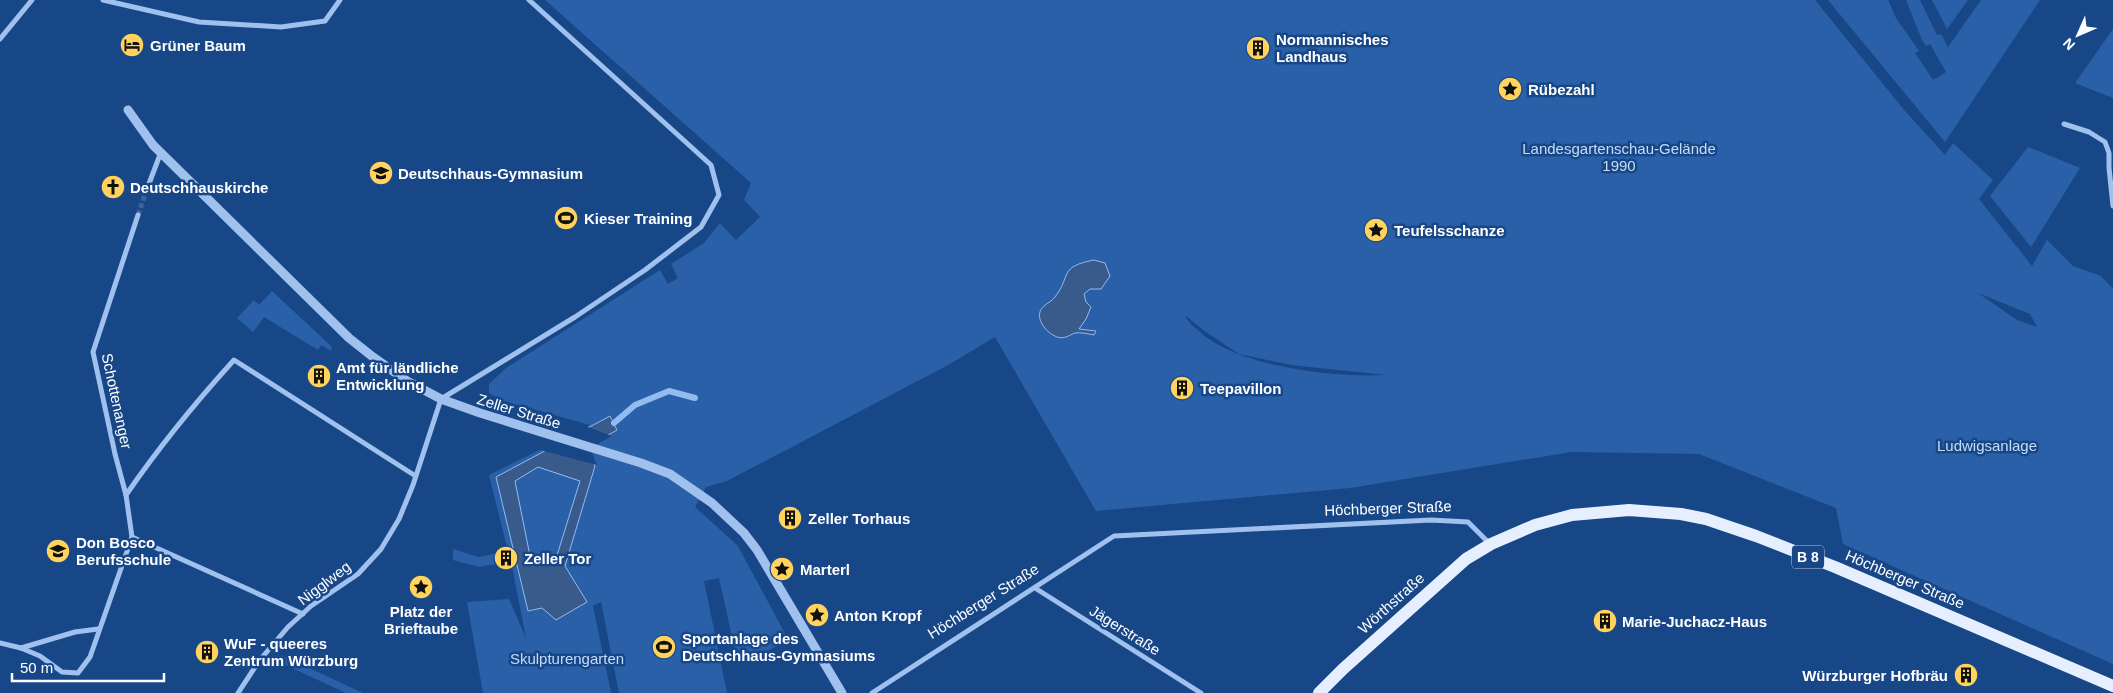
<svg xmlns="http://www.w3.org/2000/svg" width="2113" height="693" font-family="Arial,sans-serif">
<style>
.green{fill:#2a60a7;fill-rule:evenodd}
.water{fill:#385b8b;stroke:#92bcf0;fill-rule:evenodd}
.pier{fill:#184788}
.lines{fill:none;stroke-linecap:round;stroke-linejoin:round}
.stream{stroke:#92bcf0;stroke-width:6}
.minor-tunnel{stroke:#3b639a;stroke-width:5;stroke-dasharray:5 2.5;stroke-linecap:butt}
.minor{stroke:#a0c1ee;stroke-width:5}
.tertiary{stroke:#a0c1ee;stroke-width:9}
.primary{stroke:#e6efff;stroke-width:12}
.labels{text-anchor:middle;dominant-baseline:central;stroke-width:5;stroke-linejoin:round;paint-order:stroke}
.shield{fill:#184788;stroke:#bac8db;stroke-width:1}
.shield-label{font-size:14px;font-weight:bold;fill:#fff}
.poi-label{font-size:15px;font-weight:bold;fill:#fff;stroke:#184788;text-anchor:start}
.park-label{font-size:15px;fill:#c5dcfa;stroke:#184788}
.street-label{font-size:15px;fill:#fff;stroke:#184788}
</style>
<rect width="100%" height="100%" fill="#184788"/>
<!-- green -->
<g class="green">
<path d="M545,0h1270l90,111 40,44 8,-12 40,37 -14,19 53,67 15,-26 26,26 28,10 12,13v375l-270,-120 -7,-36 -137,-54 -128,-2 -221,36 -254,23 -101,-174 -45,27 -223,117 -21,6 -11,20 43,39 51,95 -51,23 -19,-86 -15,3 23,112h-108l-18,-91 -8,4 18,87h-128l-16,-91 42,-3 17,39 -14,-71 -1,-6 -32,6 -26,-7v-11l25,8 30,-6 -19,-76 101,-50 -89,-25 -12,-7v-9l17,-16 154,-98 8,14 10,-6 -7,-14 33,-21 16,-20 16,17 24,-23 -16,-17 7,-17zM1978,293l52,21 7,13 -20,-7zM1185,315l18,15 36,24 52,11 95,10c-50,3 -148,-8 -186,-43 -6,-5 -12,-9 -15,-17z"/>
<polygon points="1828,0 1888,0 1896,18 1919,51 1915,53 1933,80 1946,72 1930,44 1926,46 1922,40 1906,0 1920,0 1937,35 1941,34 1948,47 1981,0 2040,0 1945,142"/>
<polygon points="1932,0 1968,0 1947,29"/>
<polygon points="2113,29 2113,98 2075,83"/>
<polygon points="2028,147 2080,168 2031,247 1990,196"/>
<polygon points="272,291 332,347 331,351 321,345 318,350 264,317 253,332 237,318 254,300 259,305"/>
<polygon points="281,655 363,693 346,693 279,662"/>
</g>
<!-- water -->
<g class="water">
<path d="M1094,260l11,3 5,13 -9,13h-11l-6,5 2,8 5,5 -5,12 -7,10 17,2 -2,4c-5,-1 -14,-3 -19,-2 -8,3 -12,8 -22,2 -9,-5 -19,-19 -10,-28 4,-4 9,-6 12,-10 17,-22 3,-30 39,-37z"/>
<path d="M610,416l7,14 -30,17 8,19 -30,100 22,36 -31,18 -14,-12 -14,3 -32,-134zM538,467l42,14 -25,81 -23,4 -17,-85z"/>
</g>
<!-- pier -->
<polygon class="pier" points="585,426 612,436 590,448 597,465 540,450"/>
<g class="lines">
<!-- stream -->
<polyline class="stream" points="614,423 635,405 669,391 695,398"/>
<!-- minor-tunnel -->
<polyline class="minor-tunnel" points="138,215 147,189"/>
<!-- minor -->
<g class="minor">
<polyline points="103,0 199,22 281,27 325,21 340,0"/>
<polyline points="0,39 32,0"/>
<polyline points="2064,124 2089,132 2105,142 2109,153 2109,168 2113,206"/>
<polyline points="147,189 161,152"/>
<path d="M126,495c33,-48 69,-92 108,-135l180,115"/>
<polyline points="132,537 303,614"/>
<polyline points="1035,588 1201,693"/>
<polyline points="0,643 21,648 40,656 62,672 78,673 90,657 132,537 126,495 115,454 93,352 138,215"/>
<polyline points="21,648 75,632 98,629"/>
<polyline points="238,693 259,661 288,627 311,606 358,574 381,549 399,519 413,485 441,399 575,317 645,270 701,227 719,195 711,165 529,0"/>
<polyline points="872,693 1114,536 1431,520 1468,522 1490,544"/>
</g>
<!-- tertiary -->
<polyline class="tertiary" points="128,110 153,145 349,338 373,357 407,381 441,399 480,413 641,463 670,474 712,503 744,533 757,550 842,693"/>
<!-- primary -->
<polyline class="primary" points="1319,693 1343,669 1466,559 1491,544 1535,525 1572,515 1629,510 1681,514 1706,519 1756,536 1835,567 2113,686"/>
</g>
<!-- icons -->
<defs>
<g id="hotel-disc" transform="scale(1.25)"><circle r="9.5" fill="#ffd35c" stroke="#184788"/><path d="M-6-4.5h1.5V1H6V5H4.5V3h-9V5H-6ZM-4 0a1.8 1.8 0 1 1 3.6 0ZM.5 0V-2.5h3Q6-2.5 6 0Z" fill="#111"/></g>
<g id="building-disc" transform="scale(1.25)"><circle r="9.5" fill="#ffd35c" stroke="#184788"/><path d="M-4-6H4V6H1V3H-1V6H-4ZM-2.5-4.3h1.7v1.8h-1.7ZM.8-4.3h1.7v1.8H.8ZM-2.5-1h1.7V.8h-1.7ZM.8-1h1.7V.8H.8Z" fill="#111"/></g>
<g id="sight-disc" transform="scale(1.25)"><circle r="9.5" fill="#ffd35c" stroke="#184788"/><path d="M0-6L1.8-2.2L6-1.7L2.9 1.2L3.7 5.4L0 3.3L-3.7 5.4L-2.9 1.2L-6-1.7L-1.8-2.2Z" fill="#111"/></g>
<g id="school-disc" transform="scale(1.25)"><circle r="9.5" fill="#ffd35c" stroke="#184788"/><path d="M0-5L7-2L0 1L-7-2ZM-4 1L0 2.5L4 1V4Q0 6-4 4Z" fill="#111"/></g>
<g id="church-disc" transform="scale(1.25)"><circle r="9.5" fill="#ffd35c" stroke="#184788"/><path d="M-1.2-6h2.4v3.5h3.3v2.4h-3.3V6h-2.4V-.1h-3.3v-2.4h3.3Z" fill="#111"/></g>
<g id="stadium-disc" transform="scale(1.25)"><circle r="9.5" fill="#ffd35c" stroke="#184788"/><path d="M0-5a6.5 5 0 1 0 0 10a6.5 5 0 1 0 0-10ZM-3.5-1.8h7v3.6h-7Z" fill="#111"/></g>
</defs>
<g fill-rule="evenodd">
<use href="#hotel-disc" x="132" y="45"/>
<use href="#building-disc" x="1258" y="48"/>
<use href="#sight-disc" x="1510" y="89"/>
<use href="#school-disc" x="381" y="173"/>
<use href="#church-disc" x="113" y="187"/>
<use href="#stadium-disc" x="566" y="218"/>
<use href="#sight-disc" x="1376" y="230"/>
<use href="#building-disc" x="319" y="376"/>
<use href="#building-disc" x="1182" y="388"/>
<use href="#building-disc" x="790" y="518"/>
<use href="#school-disc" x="58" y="551"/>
<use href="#building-disc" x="506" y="558"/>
<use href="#sight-disc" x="782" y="569"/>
<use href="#sight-disc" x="421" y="587"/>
<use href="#sight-disc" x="817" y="615"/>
<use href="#building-disc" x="1605" y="621"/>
<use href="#stadium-disc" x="664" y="647"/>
<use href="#building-disc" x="207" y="652"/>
<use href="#building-disc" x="1966" y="675"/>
</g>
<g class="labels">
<!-- shield labels -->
<rect class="shield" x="1792" y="545.5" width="32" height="23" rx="4"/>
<g class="shield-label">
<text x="1808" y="557">B 8</text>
</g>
<!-- poi labels -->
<g class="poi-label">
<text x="1276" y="39">Normannisches<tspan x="1276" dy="17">Landhaus</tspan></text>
<text x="150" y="45">Grüner Baum</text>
<text x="1528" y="89">Rübezahl</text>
<text x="398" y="173">Deutschhaus-Gymnasium</text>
<text x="130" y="187">Deutschhauskirche</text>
<text x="584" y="218">Kieser Training</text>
<text x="1394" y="230">Teufelsschanze</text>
<text x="336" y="367">Amt für ländliche<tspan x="336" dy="17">Entwicklung</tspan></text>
<text x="1200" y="388">Teepavillon</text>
<text x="808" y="518">Zeller Torhaus</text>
<text x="76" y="542">Don Bosco<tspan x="76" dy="17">Berufsschule</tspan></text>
<text x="524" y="558">Zeller Tor</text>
<text x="800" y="569">Marterl</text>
<text x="421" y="611" text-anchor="middle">Platz der<tspan x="421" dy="17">Brieftaube</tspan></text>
<text x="834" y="615">Anton Kropf</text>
<text x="1622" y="621">Marie-Juchacz-Haus</text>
<text x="682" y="638">Sportanlage des<tspan x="682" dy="17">Deutschhaus-Gymnasiums</tspan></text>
<text x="224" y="643">WuF - queeres<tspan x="224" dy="17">Zentrum Würzburg</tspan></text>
<text x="1948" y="675" text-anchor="end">Würzburger Hofbräu</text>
</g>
<!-- park labels -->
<g class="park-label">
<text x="1619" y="148">Landesgartenschau-Gelände<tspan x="1619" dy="17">1990</tspan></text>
<text x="1987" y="445">Ludwigsanlage</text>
<text x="567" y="658">Skulpturengarten</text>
</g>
<!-- street labels -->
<g class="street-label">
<text transform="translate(117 401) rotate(78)">Schottenanger</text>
<text transform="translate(519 411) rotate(17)">Zeller Straße</text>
<text transform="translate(1388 508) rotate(-2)">Höchberger Straße</text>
<text transform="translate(1905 579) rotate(23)">Höchberger Straße</text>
<text transform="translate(324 583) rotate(-37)">Nigglweg</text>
<text transform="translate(983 601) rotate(-32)">Höchberger Straße</text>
<text transform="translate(1391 603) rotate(-42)">Wörthstraße</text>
<text transform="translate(1125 630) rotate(32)">Jägerstraße</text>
</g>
</g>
<!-- north arrow -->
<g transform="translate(2078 35) rotate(225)" stroke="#184788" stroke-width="4" paint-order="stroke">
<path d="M0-4L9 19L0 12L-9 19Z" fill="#ffffff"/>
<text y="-8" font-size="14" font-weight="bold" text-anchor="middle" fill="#ffffff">N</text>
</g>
<!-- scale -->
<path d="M12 673v8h152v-8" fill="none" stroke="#ffffff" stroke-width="2.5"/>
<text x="20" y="673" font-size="15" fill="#ffffff" stroke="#184788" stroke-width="4" paint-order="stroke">50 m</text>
</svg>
